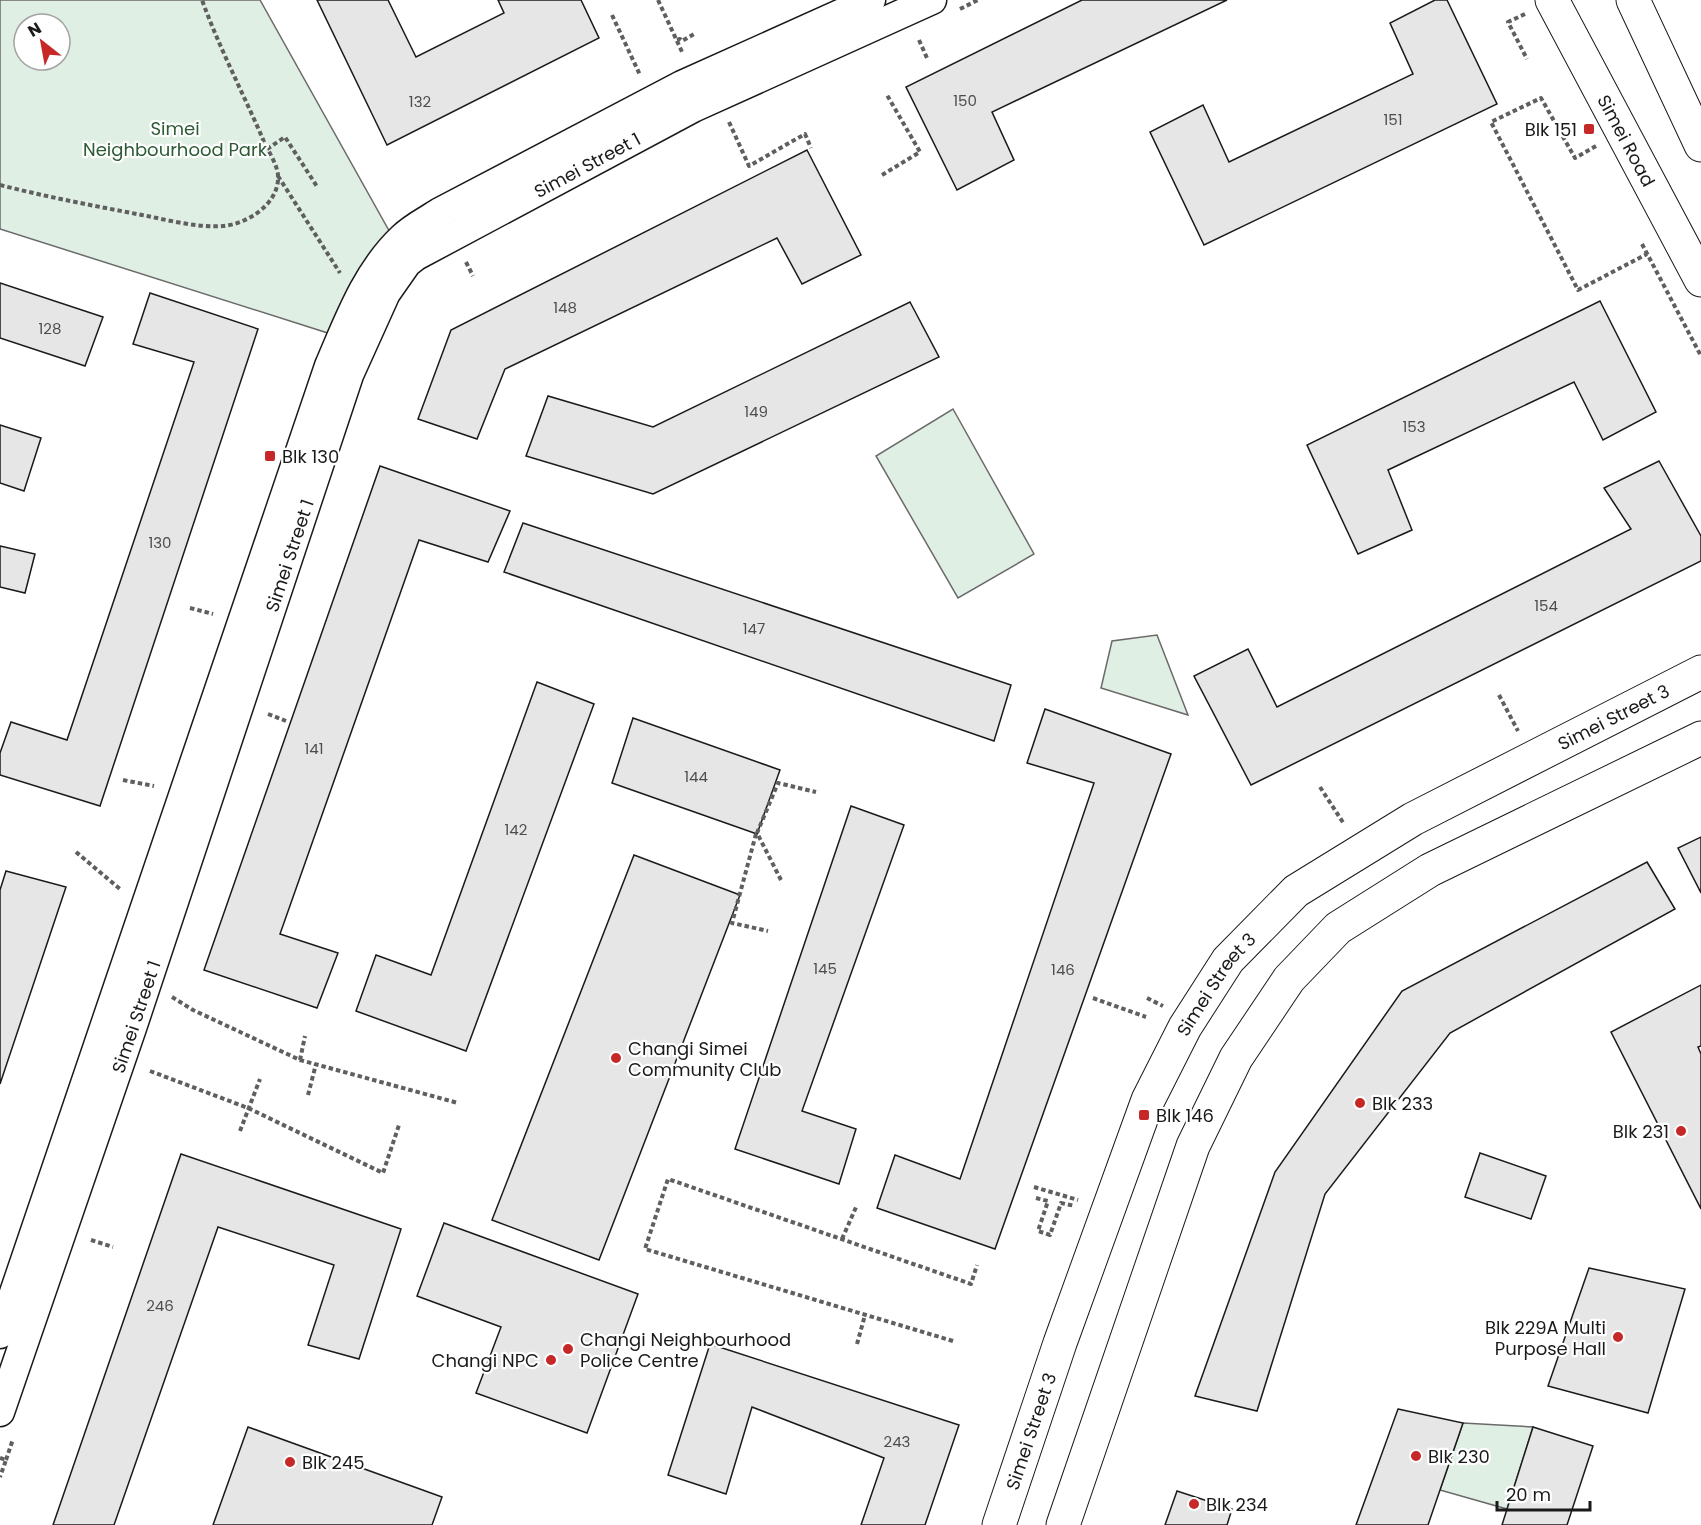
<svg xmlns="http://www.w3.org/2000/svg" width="1701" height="1525" font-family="Poppins,sans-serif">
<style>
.green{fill:#e0efe3;stroke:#6a6a6a;stroke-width:1.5;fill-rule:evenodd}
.building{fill:#e6e6e6;stroke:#1a1a1a;stroke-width:1.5}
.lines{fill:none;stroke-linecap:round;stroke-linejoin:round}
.street-casing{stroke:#1a1a1a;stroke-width:31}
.secondary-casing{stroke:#1a1a1a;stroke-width:35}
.path{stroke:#5f5f5f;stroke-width:4;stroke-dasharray:4.5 3;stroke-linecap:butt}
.street{stroke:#fff;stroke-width:28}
.secondary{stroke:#fff;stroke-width:33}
.poi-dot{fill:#c62828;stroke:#fff;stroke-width:2}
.labels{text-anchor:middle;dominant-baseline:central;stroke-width:4.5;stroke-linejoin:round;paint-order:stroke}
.number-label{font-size:15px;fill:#4d4d4d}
.park-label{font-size:18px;fill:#2b5a34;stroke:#fff}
.poi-label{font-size:18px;fill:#1a1a1a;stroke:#fff;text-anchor:start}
.street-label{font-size:18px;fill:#1a1a1a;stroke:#fff}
</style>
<rect width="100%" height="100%" fill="#fff"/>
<!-- green -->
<g class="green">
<path d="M0,0h260l132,236 -61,98 -331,-105zM24,24h36v36h-36z"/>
<polygon points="953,409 1034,554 958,598 876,456"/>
<polygon points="1157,635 1188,715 1101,688 1112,641"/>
<polygon points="1463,1423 1533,1427 1507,1509 1440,1490"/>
</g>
<!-- building -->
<g class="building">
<polygon points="317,0 388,0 416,57 504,13 498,0 581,0 599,38 387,145"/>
<polygon points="1082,0 1227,0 992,112 1014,160 957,190 906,87"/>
<polygon points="1435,0 1447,0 1497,104 1204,245 1150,132 1203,105 1229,162 1413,74 1390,23"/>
<polygon points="807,150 861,255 802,284 777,238 505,369 477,439 418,419 451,330"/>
<polygon points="0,283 103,317 85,366 0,338"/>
<polygon points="150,293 258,329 100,806 0,775 0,753 11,722 67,740 194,362 133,344"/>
<polygon points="1600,301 1656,412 1603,440 1574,382 1388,470 1412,530 1358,554 1307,445"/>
<polygon points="910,302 939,357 653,494 526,456 548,396 653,427"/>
<polygon points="0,425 41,438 24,491 0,483"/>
<polygon points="1659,461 1701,536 1701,561 1251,785 1194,676 1248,649 1277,707 1631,529 1604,488"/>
<polygon points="380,466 510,511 488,562 419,540 280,934 338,953 317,1008 204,970"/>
<polygon points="523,523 1011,685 994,741 504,572"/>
<polygon points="0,546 35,554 25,593 0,587"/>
<polygon points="537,682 594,704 466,1051 356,1011 376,955 431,975"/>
<polygon points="1045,709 1171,754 995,1249 877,1208 895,1155 960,1179 1094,783 1027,763"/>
<polygon points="633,718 780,770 757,834 612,783"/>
<polygon points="851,806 904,825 802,1111 856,1129 839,1184 735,1149"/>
<polygon points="1701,837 1701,893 1678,848"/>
<polygon points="634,855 740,895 599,1260 492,1220"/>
<polygon points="1647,862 1675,909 1450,1033 1325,1194 1257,1411 1195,1396 1275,1172 1402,991"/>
<polygon points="6,871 66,887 0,1084 0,890"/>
<polygon points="1701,985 1701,1046 1698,1047 1701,1054 1701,1209 1611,1032"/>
<polygon points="1480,1153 1546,1176 1531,1219 1465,1197"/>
<polygon points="181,1154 401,1229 359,1359 308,1345 334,1265 218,1227 114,1525 53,1525"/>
<polygon points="444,1223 638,1294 587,1433 476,1393 501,1327 417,1296"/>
<polygon points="1589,1268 1685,1289 1648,1413 1548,1386"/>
<polygon points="710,1344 959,1425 925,1525 861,1525 884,1458 752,1407 726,1494 668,1475"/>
<polygon points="1398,1409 1463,1423 1428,1525 1356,1525"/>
<polygon points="248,1427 442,1497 432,1525 213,1525"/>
<polygon points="1533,1427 1593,1446 1567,1525 1502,1525"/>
<polygon points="1177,1491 1232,1509 1227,1525 1165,1525"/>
</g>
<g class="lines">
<!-- street casing -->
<g class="street-casing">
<g id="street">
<path d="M0,1334l329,-968c19,-44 37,-94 73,-128 11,-11 26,-18 38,-26l242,-127 189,-85"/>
<path id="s1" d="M0,1412l132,-384 217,-653 37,-82 21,-30 9,-7 277,-148 239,-108"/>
</g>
</g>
<!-- secondary casing -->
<g class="secondary-casing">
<g id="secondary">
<path id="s2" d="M1552,0l149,280"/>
<polyline points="1633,0 1701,145"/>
<path id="s3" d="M999,1525l61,-182 88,-243 37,-73 43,-67 68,-69 117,-72 288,-147"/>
<polyline points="1063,1525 1193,1146 1236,1058 1289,979 1338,928 1430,870 1701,738"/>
</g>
</g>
<!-- path -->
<g class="path">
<polyline points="658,0 683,54"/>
<polyline points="960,9 978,0"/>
<polyline points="1525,14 1508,22 1527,59"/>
<polyline points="612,15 640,75"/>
<polyline points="677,40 680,39 682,41 694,34"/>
<polyline points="919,40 927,58"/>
<polyline points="729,122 749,166 805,134 811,148"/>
<polyline points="1596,146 1575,158 1541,98 1491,122 1578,290 1647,254"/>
<polyline points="267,149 285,137 318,188"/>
<polyline points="882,175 920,152 887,95"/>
<polyline points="278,176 340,273"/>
<path d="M0,185c47,12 95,21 142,30 26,5 55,13 81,11 24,-2 57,-22 55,-51 -1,-12 -12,-27 -16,-38 -20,-46 -43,-90 -60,-137"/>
<polyline points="1642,244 1701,356"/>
<polyline points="466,262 473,276"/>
<polyline points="190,608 213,614"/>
<polyline points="1499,695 1518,731"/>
<polyline points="268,714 286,721"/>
<polyline points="123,780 154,786"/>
<polyline points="1320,787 1344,824"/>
<polyline points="756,834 732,923 768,931"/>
<polyline points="76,852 120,889"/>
<polyline points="781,880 757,833 778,783 816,792"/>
<polyline points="172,997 193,1010 300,1060 458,1103"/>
<polyline points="1093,998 1146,1017"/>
<polyline points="1147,998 1163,1006"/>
<polyline points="300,1060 305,1036"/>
<polyline points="150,1071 248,1108 383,1173 399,1125"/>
<polyline points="308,1095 316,1064"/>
<polyline points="240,1131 260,1079"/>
<polyline points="1034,1187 1078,1200"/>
<polyline points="1036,1198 1048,1201 1038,1231 1050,1235 1061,1203 1075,1206"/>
<polyline points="842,1239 857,1205"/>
<polyline points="91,1240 113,1247"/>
<polyline points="953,1341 645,1249 668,1179 971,1284 977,1265"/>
<polyline points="857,1344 865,1315"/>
<polyline points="0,1458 6,1460 0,1477"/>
<polyline points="6,1460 13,1439"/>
</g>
<!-- street -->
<use href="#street" class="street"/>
<!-- secondary -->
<use href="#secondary" class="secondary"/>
</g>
<!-- markers -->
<g class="poi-dot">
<rect x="1583" y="123" width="12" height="12" rx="3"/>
<rect x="264" y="450" width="12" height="12" rx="3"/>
<circle cx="616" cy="1058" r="6"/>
<circle cx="1360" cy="1103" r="6"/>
<rect x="1138" y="1109" width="12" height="12" rx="3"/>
<circle cx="1681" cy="1131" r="6"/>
<circle cx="1618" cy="1337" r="6"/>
<circle cx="568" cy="1349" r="6"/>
<circle cx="551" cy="1360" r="6"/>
<circle cx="1416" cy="1456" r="6"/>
<circle cx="290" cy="1462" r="6"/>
<circle cx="1194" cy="1504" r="6"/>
</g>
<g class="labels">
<!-- number labels -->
<g class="number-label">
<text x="965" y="100">150</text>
<text x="420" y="101">132</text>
<text x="1393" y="119">151</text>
<text x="565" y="307">148</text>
<text x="50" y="328">128</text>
<text x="756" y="411">149</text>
<text x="1414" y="426">153</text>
<text x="160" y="542">130</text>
<text x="1546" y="605">154</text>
<text x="754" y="628">147</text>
<text x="314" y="748">141</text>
<text x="696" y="776">144</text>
<text x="516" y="829">142</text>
<text x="825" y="968">145</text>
<text x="1063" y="969">146</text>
<text x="160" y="1305">246</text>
<text x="897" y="1441">243</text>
</g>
<!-- park labels -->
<g class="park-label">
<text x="175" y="128">Simei<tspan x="175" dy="21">Neighbourhood Park</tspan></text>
</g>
<!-- poi labels -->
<g class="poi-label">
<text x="1577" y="129" text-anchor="end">Blk 151</text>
<text x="282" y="456">Blk 130</text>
<text x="628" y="1048">Changi Simei<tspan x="628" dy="21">Community Club</tspan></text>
<text x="1372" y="1103">Blk 233</text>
<text x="1156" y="1115">Blk 146</text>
<text x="1669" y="1131" text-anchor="end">Blk 231</text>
<text x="1606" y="1327" text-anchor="end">Blk 229A Multi<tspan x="1606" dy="21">Purpose Hall</tspan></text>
<text x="580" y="1339">Changi Neighbourhood<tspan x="580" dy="21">Police Centre</tspan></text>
<text x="539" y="1360" text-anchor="end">Changi NPC</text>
<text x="1428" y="1456">Blk 230</text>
<text x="302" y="1462">Blk 245</text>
<text x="1206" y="1504">Blk 234</text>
</g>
<!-- street labels -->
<g class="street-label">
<text stroke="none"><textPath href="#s2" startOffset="159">Simei Road</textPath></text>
<text stroke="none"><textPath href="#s1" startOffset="1426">Simei Street 1</textPath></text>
<text stroke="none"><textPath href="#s1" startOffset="904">Simei Street 1</textPath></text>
<text stroke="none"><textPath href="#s3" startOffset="1071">Simei Street 3</textPath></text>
<text stroke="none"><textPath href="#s3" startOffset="585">Simei Street 3</textPath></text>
<text stroke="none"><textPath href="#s1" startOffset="418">Simei Street 1</textPath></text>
<text stroke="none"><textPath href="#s3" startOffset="99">Simei Street 3</textPath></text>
</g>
</g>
<!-- north arrow -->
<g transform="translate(42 42) rotate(329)"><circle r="28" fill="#ffffff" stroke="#a3a3a3" stroke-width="1.5"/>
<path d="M0-4.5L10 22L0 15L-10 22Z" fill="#c62828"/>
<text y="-9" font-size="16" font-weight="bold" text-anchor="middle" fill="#1a1a1a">N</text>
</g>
<!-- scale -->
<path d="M1497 1501v9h93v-9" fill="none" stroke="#1a1a1a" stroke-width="3"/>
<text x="1506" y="1501" font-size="18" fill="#1a1a1a" stroke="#ffffff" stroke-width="4.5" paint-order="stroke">20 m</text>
</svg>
